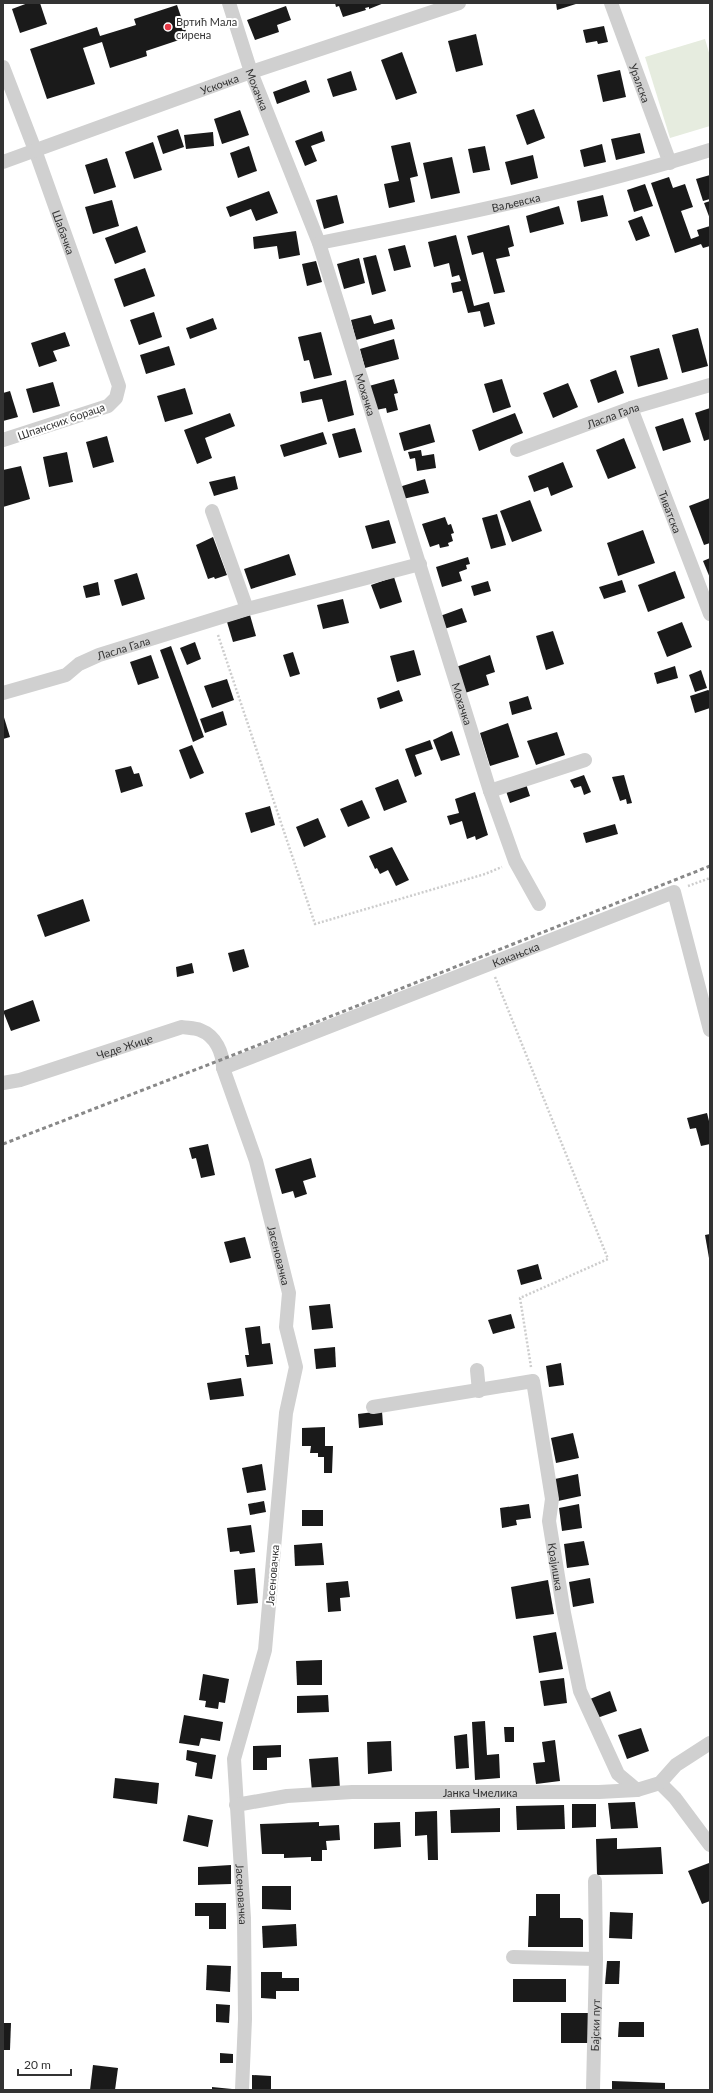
<svg xmlns="http://www.w3.org/2000/svg" width="713" height="2093" font-family="Lato,sans-serif">
<style>
.green{fill:#e6ecdf}
.building{fill:#1a1a1a}
.lines{fill:none;stroke-linecap:round;stroke-linejoin:round}
.path{stroke:#cdcdcd;stroke-width:2.5;stroke-dasharray:2 2;stroke-linecap:butt}
.minor{stroke:#d0d0d0;stroke-width:14}
.rail{stroke:#888;stroke-width:3;stroke-dasharray:4 3;stroke-linecap:butt}
.poi-dot{fill:#e63946;stroke:#fff;stroke-width:1.5}
.labels{text-anchor:middle;dominant-baseline:central;stroke-width:4;stroke-linejoin:round;paint-order:stroke}
.poi-label{font-size:11px;fill:#333;stroke:#fff;text-anchor:start}
.street-label{font-size:11px;fill:#333;stroke:#fff}
</style>
<rect width="100%" height="100%" fill="#fff"/>
<!-- green -->
<polygon class="green" points="705,39 710,56 710,126 670,138 645,57"/>
<!-- building -->
<g class="building">
<polygon points="28,3 40,3 47,24 20,33 12,9"/>
<polygon points="335,3 384,3 369,9 369,7 365,8 366,10 343,17 339,6 336,7"/>
<polygon points="556,3 579,3 557,10"/>
<polygon points="177,5 188,37 146,51 147,56 110,68 102,42 83,48 95,84 47,99 30,49 97,27 100,36 136,25 134,19"/>
<polygon points="286,6 291,20 277,25 279,32 255,40 247,20"/>
<polygon points="604,26 608,42 598,44 597,41 586,43 583,30"/>
<polygon points="476,34 483,65 456,72 448,41"/>
<polygon points="402,52 417,93 396,100 381,60"/>
<polygon points="620,70 626,97 603,102 597,75"/>
<polygon points="351,71 357,90 333,97 327,79"/>
<polygon points="306,80 310,92 277,104 273,92"/>
<polygon points="534,109 545,138 527,145 516,115"/>
<polygon points="240,110 249,135 222,144 214,119"/>
<polygon points="178,129 184,147 163,154 157,136"/>
<polygon points="322,131 325,141 311,146 317,161 305,166 295,141"/>
<polygon points="213,132 214,146 186,149 184,135"/>
<polygon points="640,133 645,153 616,160 611,139"/>
<polygon points="153,142 162,170 134,179 125,152"/>
<polygon points="410,142 418,176 410,178 415,202 389,208 384,184 399,181 391,146"/>
<polygon points="602,144 606,162 584,167 580,150"/>
<polygon points="249,146 257,171 238,178 230,153"/>
<polygon points="485,146 490,170 473,173 468,149"/>
<polygon points="533,155 538,178 511,185 505,162"/>
<polygon points="452,157 460,193 431,199 423,163"/>
<polygon points="107,158 116,187 94,194 85,165"/>
<polygon points="710,175 710,199 703,201 696,179"/>
<polygon points="669,177 673,188 685,184 693,207 681,211 691,239 699,236 697,230 710,226 710,246 703,248 701,244 675,253 651,183"/>
<polygon points="645,184 653,206 634,212 627,190"/>
<polygon points="269,191 278,213 256,221 251,209 230,217 226,207"/>
<polygon points="337,195 344,223 324,229 316,200"/>
<polygon points="603,195 608,216 581,222 577,201"/>
<polygon points="112,200 119,226 93,234 85,207"/>
<polygon points="710,201 710,219 704,203"/>
<polygon points="559,206 564,224 530,233 526,216"/>
<polygon points="642,216 650,236 636,241 628,221"/>
<polygon points="509,225 514,246 508,248 510,256 496,259 505,292 494,294 483,252 472,255 467,236"/>
<polygon points="137,226 146,252 115,264 105,238"/>
<polygon points="296,231 300,255 279,259 277,246 254,249 253,237"/>
<polygon points="456,235 474,306 489,302 495,324 484,327 480,311 468,313 462,291 453,293 451,283 461,281 459,275 452,277 449,263 434,267 428,242"/>
<polygon points="405,245 411,267 394,271 388,249"/>
<polygon points="376,255 386,291 372,295 363,258"/>
<polygon points="359,258 365,283 344,289 337,264"/>
<polygon points="316,261 322,282 307,286 302,264"/>
<polygon points="145,268 155,296 124,307 114,279"/>
<polygon points="154,312 162,337 139,345 130,320"/>
<polygon points="371,315 374,324 392,319 395,329 356,340 351,320"/>
<polygon points="213,318 217,329 190,339 186,328"/>
<polygon points="698,328 708,366 682,373 672,335"/>
<polygon points="65,332 70,346 53,351 57,361 39,367 31,343"/>
<polygon points="321,332 332,375 314,379 309,360 304,361 298,337"/>
<polygon points="394,339 399,359 365,368 360,349"/>
<polygon points="169,346 175,365 146,374 140,355"/>
<polygon points="659,348 668,379 638,387 630,356"/>
<polygon points="616,370 624,393 598,403 590,380"/>
<polygon points="394,379 398,393 394,394 398,410 387,413 386,408 376,410 369,386"/>
<polygon points="502,379 511,407 493,413 484,384"/>
<polygon points="346,380 354,415 328,422 322,399 302,403 300,392"/>
<polygon points="53,382 60,406 33,413 26,389"/>
<polygon points="568,383 578,407 553,418 543,393"/>
<polygon points="185,388 193,414 165,422 157,396"/>
<polygon points="10,391 18,417 3,421 3,393"/>
<polygon points="710,408 710,439 704,441 695,413"/>
<polygon points="230,413 235,426 205,438 212,458 197,464 184,430"/>
<polygon points="515,413 523,433 479,451 472,430"/>
<polygon points="683,418 691,442 663,451 655,427"/>
<polygon points="430,424 435,442 404,451 399,433"/>
<polygon points="355,428 362,452 339,458 332,434"/>
<polygon points="323,432 327,444 284,457 280,445"/>
<polygon points="107,436 114,462 93,468 86,442"/>
<polygon points="624,438 636,468 608,479 596,450"/>
<polygon points="421,450 422,456 434,454 436,468 417,471 415,458 410,459 408,452"/>
<polygon points="67,452 73,482 49,487 43,457"/>
<polygon points="563,462 573,487 551,496 548,487 534,492 528,476"/>
<polygon points="21,466 30,499 3,507 3,470"/>
<polygon points="235,476 238,489 214,496 209,482"/>
<polygon points="425,479 429,493 403,499 399,487"/>
<polygon points="710,498 710,543 704,545 689,506"/>
<polygon points="530,500 542,531 512,542 500,511"/>
<polygon points="497,514 506,545 491,549 482,518"/>
<polygon points="445,517 448,525 451,524 454,533 451,534 453,541 448,543 449,546 440,548 439,544 430,547 422,524"/>
<polygon points="389,520 396,543 372,549 365,526"/>
<polygon points="643,530 655,563 618,576 607,543"/>
<polygon points="213,537 227,575 215,579 214,577 208,579 196,545"/>
<polygon points="289,554 296,575 251,589 244,569"/>
<polygon points="468,557 470,564 466,565 467,569 459,572 462,581 442,587 436,567"/>
<polygon points="710,558 710,578 703,561"/>
<polygon points="675,571 685,598 648,612 638,585"/>
<polygon points="137,573 145,599 122,606 114,580"/>
<polygon points="394,577 402,602 380,609 371,585"/>
<polygon points="622,580 626,592 604,599 599,587"/>
<polygon points="488,581 491,591 474,596 471,586"/>
<polygon points="98,582 100,595 86,598 83,586"/>
<polygon points="343,599 349,623 323,629 317,605"/>
<polygon points="462,608 467,622 444,629 440,616"/>
<polygon points="250,615 256,636 233,642 227,622"/>
<polygon points="682,622 692,647 667,657 657,632"/>
<polygon points="553,631 564,664 546,670 536,636"/>
<polygon points="195,642 201,659 187,665 180,648"/>
<polygon points="171,646 204,737 193,742 160,650"/>
<polygon points="414,650 421,675 397,682 390,656"/>
<polygon points="293,652 300,674 290,677 283,655"/>
<polygon points="151,655 159,678 138,685 130,662"/>
<polygon points="490,655 495,672 486,675 489,685 465,693 456,667"/>
<polygon points="675,666 678,678 657,684 654,673"/>
<polygon points="701,670 707,688 695,692 689,675"/>
<polygon points="227,679 234,700 212,708 204,686"/>
<polygon points="399,690 403,701 380,709 377,698"/>
<polygon points="708,690 710,691 710,708 695,713 690,696"/>
<polygon points="528,696 532,709 512,715 509,702"/>
<polygon points="223,711 227,725 205,733 200,719"/>
<polygon points="3,714 10,737 3,739"/>
<polygon points="508,723 519,757 490,766 480,733"/>
<polygon points="452,731 460,755 441,761 433,740"/>
<polygon points="557,732 565,755 536,765 527,741"/>
<polygon points="430,740 433,749 415,755 422,774 415,777 405,749"/>
<polygon points="192,745 204,773 190,779 179,750"/>
<polygon points="131,766 134,774 139,773 143,786 121,793 115,770"/>
<polygon points="584,775 591,792 584,795 581,786 574,788 570,780"/>
<polygon points="624,775 632,803 627,804 626,799 620,801 612,777"/>
<polygon points="398,779 407,802 384,811 375,788"/>
<polygon points="526,784 530,796 510,803 506,791"/>
<polygon points="475,792 488,835 476,840 475,836 467,839 462,821 450,825 447,816 459,813 455,799"/>
<polygon points="362,800 370,818 348,827 340,809"/>
<polygon points="270,806 275,825 251,833 245,813"/>
<polygon points="318,818 326,837 304,847 296,827"/>
<polygon points="615,824 618,834 586,843 583,833"/>
<polygon points="392,847 409,880 396,886 388,870 380,874 377,868 375,869 369,856"/>
<polygon points="83,899 90,921 45,937 37,915"/>
<polygon points="244,949 249,967 233,972 228,953"/>
<polygon points="192,963 194,973 177,977 176,967"/>
<polygon points="33,1000 40,1021 11,1031 3,1011"/>
<polygon points="707,1113 710,1125 710,1144 701,1146 696,1128 690,1129 687,1118"/>
<polygon points="208,1144 215,1175 201,1178 196,1158 192,1159 189,1148"/>
<polygon points="311,1158 316,1177 303,1181 307,1194 295,1198 293,1191 282,1194 275,1169"/>
<polygon points="710,1234 710,1258 709,1258 705,1235"/>
<polygon points="245,1237 251,1258 230,1263 224,1242"/>
<polygon points="538,1264 542,1279 521,1285 517,1270"/>
<polygon points="330,1304 333,1328 312,1330 309,1306"/>
<polygon points="511,1314 515,1328 493,1334 488,1320"/>
<polygon points="260,1326 262,1344 270,1343 273,1364 247,1367 245,1355 249,1355 245,1328"/>
<polygon points="335,1347 336,1367 316,1369 314,1349"/>
<polygon points="561,1363 564,1385 549,1387 546,1366"/>
<polygon points="241,1378 244,1396 210,1400 207,1383"/>
<polygon points="382,1411 383,1425 359,1428 358,1414"/>
<polygon points="325,1427 325,1446 333,1446 332,1473 324,1473 324,1457 318,1457 318,1453 310,1453 311,1446 302,1446 302,1428"/>
<polygon points="573,1433 579,1458 556,1463 551,1438"/>
<polygon points="262,1464 266,1490 247,1493 242,1468"/>
<polygon points="578,1474 581,1496 558,1501 555,1479"/>
<polygon points="264,1501 266,1512 250,1515 248,1504"/>
<polygon points="529,1504 531,1518 516,1520 517,1525 502,1528 500,1508"/>
<polygon points="579,1504 582,1528 562,1531 559,1508"/>
<rect x="302" y="1510" width="21" height="16"/>
<polygon points="251,1525 255,1552 240,1554 239,1551 230,1552 227,1528"/>
<polygon points="584,1541 589,1565 567,1568 564,1544"/>
<polygon points="322,1543 324,1565 295,1566 294,1545"/>
<polygon points="255,1568 258,1603 237,1605 234,1570"/>
<polygon points="590,1578 594,1603 573,1607 569,1582"/>
<polygon points="548,1580 554,1614 516,1619 511,1587"/>
<polygon points="348,1581 350,1597 340,1598 341,1611 328,1612 326,1583"/>
<polygon points="556,1632 563,1669 539,1673 533,1636"/>
<polygon points="322,1660 322,1685 297,1685 296,1661"/>
<polygon points="203,1674 229,1679 225,1703 219,1702 218,1709 205,1707 206,1701 199,1700"/>
<polygon points="564,1678 567,1703 544,1706 540,1681"/>
<polygon points="610,1691 617,1711 597,1718 590,1699"/>
<polygon points="328,1695 329,1712 297,1713 297,1696"/>
<polygon points="184,1715 223,1722 220,1741 201,1738 199,1746 179,1743"/>
<polygon points="485,1721 487,1755 499,1754 500,1778 475,1780 472,1722"/>
<polygon points="504,1727 514,1727 514,1742 505,1742"/>
<polygon points="641,1728 649,1751 627,1759 618,1735"/>
<polygon points="467,1734 469,1768 456,1769 454,1736"/>
<polygon points="555,1740 560,1781 536,1784 533,1763 545,1762 542,1742"/>
<polygon points="391,1741 392,1771 368,1774 367,1742"/>
<polygon points="281,1745 281,1757 267,1758 267,1770 253,1770 253,1746"/>
<polygon points="187,1750 216,1755 212,1779 195,1776 197,1763 186,1760"/>
<polygon points="338,1757 340,1789 312,1791 309,1759"/>
<polygon points="115,1778 159,1783 157,1804 113,1798"/>
<polygon points="635,1802 638,1828 611,1829 608,1803"/>
<polygon points="572,1804 596,1804 596,1827 572,1828"/>
<polygon points="564,1805 565,1829 517,1830 516,1806"/>
<polygon points="500,1808 500,1832 451,1833 450,1810"/>
<polygon points="437,1811 438,1860 428,1860 427,1835 415,1836 415,1812"/>
<polygon points="188,1815 213,1820 208,1847 183,1841"/>
<polygon points="319,1822 319,1826 339,1825 340,1840 326,1841 327,1850 322,1850 322,1861 311,1861 311,1857 284,1858 284,1854 262,1854 260,1824"/>
<polygon points="400,1822 401,1847 374,1849 374,1823"/>
<polygon points="617,1838 617,1849 661,1847 663,1874 597,1875 596,1839"/>
<polygon points="709,1863 710,1901 702,1904 688,1871"/>
<polygon points="231,1865 231,1884 198,1885 198,1867"/>
<polygon points="262,1886 291,1886 291,1910 262,1909"/>
<polygon points="536,1894 560,1894 560,1918 580,1918 583,1920 583,1947 528,1947 529,1916 536,1916"/>
<polygon points="195,1903 226,1903 226,1929 209,1929 209,1916 195,1916"/>
<polygon points="610,1912 633,1913 632,1939 609,1938"/>
<polygon points="296,1924 297,1946 263,1948 262,1926"/>
<polygon points="607,1961 620,1961 619,1984 605,1984"/>
<polygon points="207,1965 231,1966 230,1992 206,1990"/>
<polygon points="261,1972 282,1972 282,1978 299,1978 299,1991 276,1991 276,1999 261,1998"/>
<rect x="513" y="1979" width="53" height="23"/>
<polygon points="216,2004 230,2005 229,2023 216,2022"/>
<rect x="561" y="2013" width="30" height="30"/>
<polygon points="619,2022 644,2022 644,2037 618,2037"/>
<polygon points="3,2023 11,2023 10,2050 3,2050"/>
<polygon points="220,2053 233,2054 233,2063 220,2063"/>
<polygon points="93,2065 118,2068 115,2090 90,2090"/>
<polygon points="252,2075 271,2076 271,2090 252,2090"/>
<polygon points="612,2081 665,2083 665,2090 612,2090"/>
<polygon points="212,2087 232,2089 232,2090 212,2090"/>
</g>
<g class="lines">
<!-- path -->
<g class="path">
<polyline points="218,635 315,924 485,874 502,867"/>
<polyline points="688,886 710,878"/>
<polyline points="495,977 608,1259 520,1298 531,1367"/>
</g>
<!-- minor -->
<g class="minor">
<path id="s1" d="M229,3l22,69 68,171 171,548 25,70 24,43"/>
<path id="s2" d="M611,3l59,160"/>
<path id="s3" d="M3,67l32,83 84,236 -3,12 -8,8 -105,34"/>
<path id="s4" d="M3,162l248,-90 208,-69"/>
<path id="s5" d="M319,243c132,-26 263,-53 391,-93"/>
<path id="s6" d="M631,408l79,206"/>
<path id="s7" d="M517,450l114,-42 79,-23"/>
<polyline points="212,511 247,609"/>
<path id="s8" d="M3,693l63,-18 13,-11 20,-9 148,-46 173,-45"/>
<polyline points="490,791 585,760"/>
<path id="s9" d="M223,1068l451,-176 36,138"/>
<path id="s10" d="M3,1083l17,-3 162,-53c5,1 13,1 18,3 16,6 23,23 23,38l33,93 33,132 -3,34 10,40 -10,46 -21,237 -31,109 10,159 1,101 -3,71"/>
<polyline points="477,1370 479,1391"/>
<path id="s11" d="M373,1407l160,-26 19,118 -3,22 15,92 16,78 38,83 19,16"/>
<polyline points="660,1783 675,1798 710,1845"/>
<path id="s12" d="M236,1805l51,-9 65,-4h247l38,-2 23,-7 16,-18 34,-22"/>
<polyline points="513,1957 596,1959"/>
<path id="s13" d="M593,2090l3,-131 -1,-78"/>
</g>
<!-- rail -->
<polyline class="rail" points="3,1144 223,1059 710,866"/>
</g>
<!-- markers -->
<circle class="poi-dot" cx="168" cy="27" r="4"/>
<g class="labels">
<!-- poi labels -->
<g class="poi-label">
<text x="176" y="21">Вртић Мала<tspan x="176" dy="13">сирена</tspan></text>
</g>
<!-- street labels -->
<g class="street-label">
<text stroke="none"><textPath href="#s4" startOffset="230">Ускочка</textPath></text>
<text stroke="none"><textPath href="#s2" startOffset="85">Уралска</textPath></text>
<text stroke="none"><textPath href="#s1" startOffset="91">Мохачка</textPath></text>
<text stroke="none"><textPath href="#s5" startOffset="201">Ваљевска</textPath></text>
<text stroke="none"><textPath href="#s3" startOffset="176">Шабачка</textPath></text>
<text stroke="none"><textPath href="#s1" startOffset="415">Мохачка</textPath></text>
<text stroke="none"><textPath href="#s7" startOffset="102">Ласла Гала</textPath></text>
<text transform="translate(61 421) rotate(-19)">Шпанских бораца</text>
<text stroke="none"><textPath href="#s6" startOffset="111">Тиватска</textPath></text>
<text stroke="none"><textPath href="#s8" startOffset="130">Ласла Гала</textPath></text>
<text stroke="none"><textPath href="#s1" startOffset="739">Мохачка</textPath></text>
<text stroke="none"><textPath href="#s9" startOffset="314">Какањска</textPath></text>
<text stroke="none"><textPath href="#s10" startOffset="127">Чеде Жице</textPath></text>
<text stroke="none"><textPath href="#s10" startOffset="449">Јасеновачка</textPath></text>
<text stroke="none"><textPath href="#s11" startOffset="350">Крајишка</textPath></text>
<text transform="translate(272 1575) rotate(-85)">Јасеновачка</text>
<text stroke="none"><textPath href="#s12" startOffset="245">Јанка Чмелика</textPath></text>
<text stroke="none"><textPath href="#s10" startOffset="1097">Јасеновачка</textPath></text>
<text stroke="none"><textPath href="#s13" startOffset="65">Бајски пут</textPath></text>
</g>
</g>
<!-- border -->
<rect width="713" height="2093" fill="none" stroke="#333333" stroke-width="8"/>
<!-- scale -->
<path d="M18 2069v6h53v-6" fill="none" stroke="#333333" stroke-width="2"/>
<text x="24" y="2069" font-size="12" fill="#333333" stroke="#ffffff" stroke-width="3" paint-order="stroke">20 m</text>
</svg>
